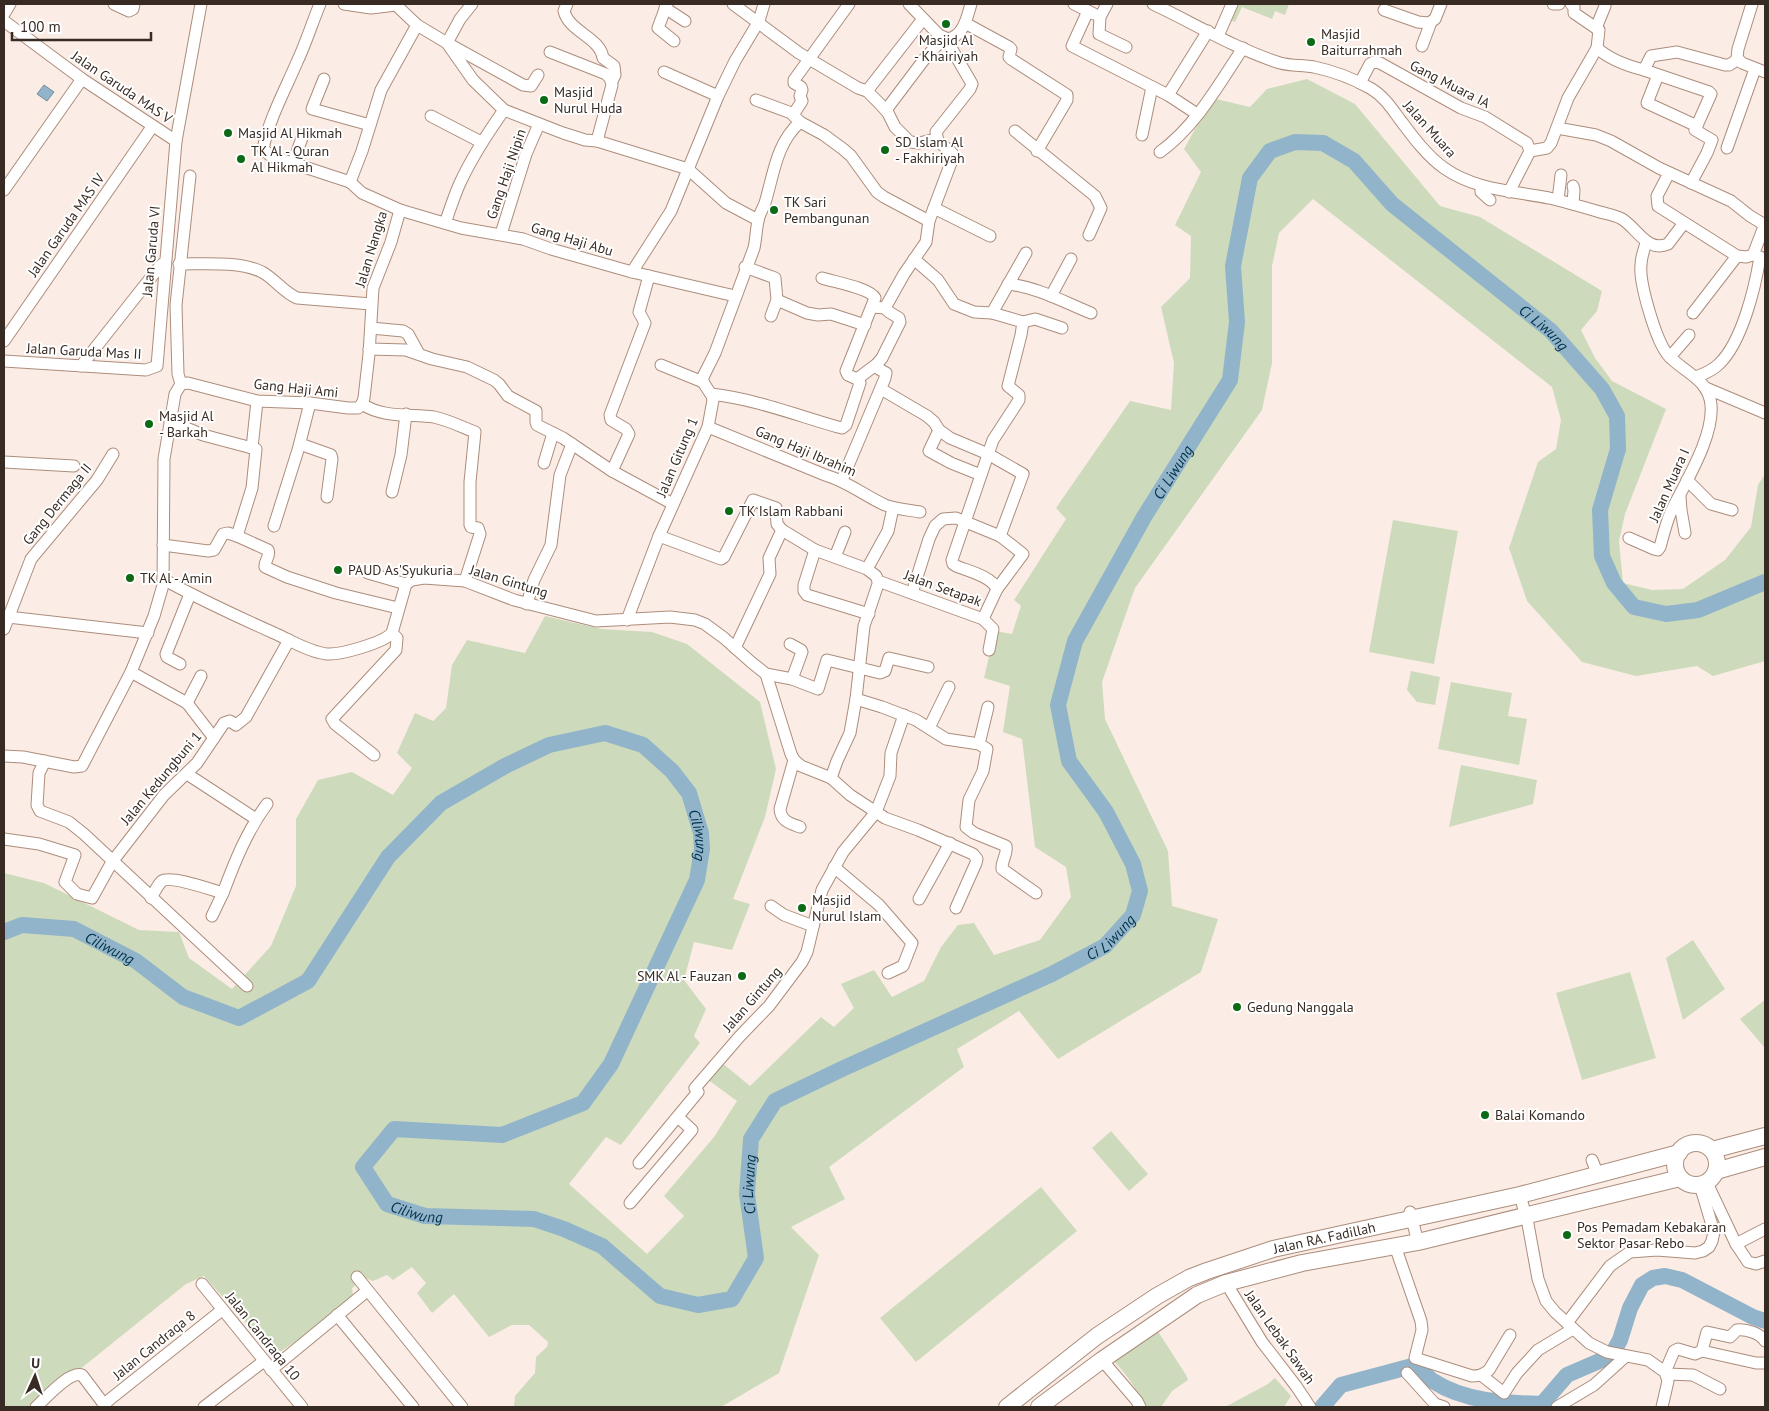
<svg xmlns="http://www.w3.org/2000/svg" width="1769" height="1411" font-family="'PT Sans',sans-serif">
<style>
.green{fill:#cddbbc}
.water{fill:#92b4ca;stroke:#778b98}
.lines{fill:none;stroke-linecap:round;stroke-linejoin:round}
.river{stroke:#92b4ca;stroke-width:16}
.street-casing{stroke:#ad8d7c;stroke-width:13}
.secondary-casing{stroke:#ad8d7c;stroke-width:18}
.street{stroke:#fff;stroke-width:11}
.secondary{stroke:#fff;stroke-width:16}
.poi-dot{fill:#0c6a15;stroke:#fff;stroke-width:2}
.labels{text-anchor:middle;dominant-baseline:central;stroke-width:4;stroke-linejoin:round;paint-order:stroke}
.poi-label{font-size:14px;fill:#382b24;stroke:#fff;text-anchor:start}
.street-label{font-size:14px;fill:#382b24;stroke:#fff}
.water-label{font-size:15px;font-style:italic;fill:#013249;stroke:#fff}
</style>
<rect width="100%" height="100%" fill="#fbede5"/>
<!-- green -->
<g class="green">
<polygon points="1227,4 1289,4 1285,15 1275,11 1272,19 1242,7 1235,22 1222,17"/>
<polygon points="1307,79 1355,104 1440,206 1480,217 1602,291 1597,311 1581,330 1595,358 1612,381 1666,409 1625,514 1619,541 1623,583 1652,590 1683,589 1725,560 1751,527 1758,485 1765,474 1765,661 1713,676 1697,666 1636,676 1582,662 1527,601 1509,548 1538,462 1556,449 1561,420 1552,387 1313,199 1279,233 1272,266 1272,363 1262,410 1135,588 1102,682 1105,719 1168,851 1172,906 1218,919 1201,972 1058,1059 1019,1011 957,1049 964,1067 829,1167 845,1199 791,1227 819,1255 779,1373 721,1407 514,1407 515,1396 535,1373 536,1357 547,1347 548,1342 529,1325 512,1325 489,1337 454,1294 432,1313 417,1293 426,1283 412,1267 393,1280 387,1275 373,1281 365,1278 352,1288 353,1295 317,1327 277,1354 274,1351 272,1352 204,1276 186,1284 33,1407 4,1407 4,873 44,883 139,930 179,932 189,958 232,989 271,946 296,886 296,819 318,780 352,772 393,795 412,768 397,753 415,713 433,721 446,708 452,665 467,640 525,653 545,616 601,629 652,632 687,644 760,702 776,769 765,817 733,899 750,904 732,950 694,942 684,980 706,1009 694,1036 700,1043 621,1145 606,1137 569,1184 647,1254 684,1216 664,1196 714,1137 737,1101 707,1079 721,1062 750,1086 821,1017 834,1027 854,1008 841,984 874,970 892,997 924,981 941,947 958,925 974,923 994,955 1040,940 1071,897 1066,867 1035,847 1022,739 1003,732 1010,686 984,678 995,631 1012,634 1021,606 1014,600 1066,519 1056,508 1130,401 1171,410 1174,363 1161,307 1190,278 1191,236 1175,225 1201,172 1184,149 1212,98 1250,107 1267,89"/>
<polygon points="1393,520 1458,531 1434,664 1369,652"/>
<polygon points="1411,671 1440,677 1435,705 1417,702 1407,690"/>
<polygon points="1451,682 1512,693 1508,716 1527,719 1519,765 1438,749"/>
<polygon points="1461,765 1537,780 1533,804 1449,827"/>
<polygon points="1693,940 1725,989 1683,1020 1666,958"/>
<polygon points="1630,972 1656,1058 1582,1080 1556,993"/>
<polygon points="1765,1000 1765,1052 1765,1048 1740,1019"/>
<polygon points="1111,1131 1148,1174 1129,1191 1092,1148"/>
<polygon points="1041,1187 1077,1231 916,1362 880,1318"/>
<path d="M1157,1330l29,45 2,5 -16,11 -11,16h-17c-7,-19 -18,-33 -31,-47z"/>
<polygon points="1275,1378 1291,1396 1284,1407 1225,1407 1268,1384"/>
</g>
<!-- water -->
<polygon class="water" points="44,85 54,92 47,101 37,94"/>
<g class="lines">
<!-- river -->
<g class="river">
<path id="s1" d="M4,932l18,-7 52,4 62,32 47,36 56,21 69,-37 80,-124 53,-54 64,-37 44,-21 56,-12 38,12 29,26 17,22 12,40 1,16 -5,31 -86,184 -28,39 -81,32 -108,-6 -31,38 24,37 38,12 109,3 30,10 38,17 58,50 38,9 34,-6 24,-41 -9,-64 4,-55 24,-38 69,-33 208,-94 53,-28 28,-31 7,-24 -7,-27 -27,-52 -37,-51 -11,-56 17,-64 69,-124 86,-137 7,-58 -4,-56 17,-88 20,-27 25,-9 28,1 31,18 38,43 159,127 51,58 15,27 1,33 -18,61 2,46 12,27 20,24 32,7 32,-4 67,-28"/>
<path d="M1322,1407l19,-22 75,-20c6,5 11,12 17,16 32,21 73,22 109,23l25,-29 44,-19 9,-16 10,-32 12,-23 11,-7 12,-2 17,4 71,37 12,4"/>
</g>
<!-- street casing -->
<g class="street-casing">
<g id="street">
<polyline points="114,4 129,11 133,9 134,4"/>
<path d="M320,4c-8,19 -14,39 -23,58 -12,28 -28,57 -34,87l8,7 79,26"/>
<polyline points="344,4 371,8 396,5"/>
<polyline points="472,4 460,19 447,43 523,85 531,86 538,75"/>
<path d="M567,4l-3,7c5,21 36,26 39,47l11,8 1,9 -3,6"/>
<polyline points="667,4 658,28 674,41"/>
<polyline points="733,4 799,53 858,88 867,91 880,104 888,113 895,127 910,142 919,143 936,139"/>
<path d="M909,4l30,31 9,4c16,-3 19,-22 23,-35"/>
<polyline points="1074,4 1094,14"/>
<polyline points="1107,4 1100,17 1099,34 1126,47"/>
<path d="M1153,4c42,20 83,45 127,59 11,3 22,2 34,4 19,4 38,11 56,21 14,8 22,21 31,33 12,16 26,35 43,47 31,22 69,23 105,30 17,4 34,9 51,14 7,2 15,3 22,7 15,9 25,34 46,25l16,-21"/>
<polyline points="1553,4 1559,4"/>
<path d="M1571,4l3,3v6l25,17 -2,18c12,11 31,18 47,22l7,-14 26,-4 48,13h4l8,-5"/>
<polyline points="1752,4 1738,49 1737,58 1742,63 1765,72"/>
<polyline points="665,8 685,21"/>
<polyline points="1384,10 1418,22 1429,23 1435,19 1441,4"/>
<polyline points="1088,11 1072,46 1168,95 1197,114"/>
<polyline points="4,14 10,4"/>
<polyline points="4,21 82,79 176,141"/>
<polyline points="965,23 1009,47 1011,49 1009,57 1011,59 1067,95 1067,100 1037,151"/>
<polyline points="417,25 447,43 473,80 504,110 563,133 585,140 597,141 688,169 726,203 758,220"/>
<polyline points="1596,28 1605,6"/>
<polyline points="1218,36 1232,4"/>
<polyline points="1422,46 1431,22"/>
<polyline points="550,52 606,74 610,78 612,85 597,141"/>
<polyline points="1644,70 1709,92 1711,94 1695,130 1712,140 1707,153 1691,183"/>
<polyline points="664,72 718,96"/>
<polyline points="1658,75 1647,103 1697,126"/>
<polyline points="324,79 312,109 370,125"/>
<polyline points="1360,83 1370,64 1374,62 1380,63 1461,108 1485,117 1527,143 1530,151 1509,192"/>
<polyline points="867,91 923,19"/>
<polyline points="1168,95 1208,31"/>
<polyline points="756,100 794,114"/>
<polyline points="886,110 926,57 944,38"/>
<polyline points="431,116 481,142"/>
<polyline points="800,122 793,115 802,101 800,96 802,90 801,87 794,83 794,80 849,4"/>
<polyline points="1557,128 1596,135 1611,141 1659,168 1731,201 1750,216 1765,225"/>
<polyline points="1015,131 1095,196 1101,208 1089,235"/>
<polyline points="1142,135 1152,87"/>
<polyline points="1727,148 1755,69"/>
<polyline points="1530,151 1547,148 1551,143 1568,98 1597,48"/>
<path d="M1160,152c36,-26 59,-68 83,-104"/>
<polyline points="293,163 303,135"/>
<polyline points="1669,173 1657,196 1658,206 1737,256 1746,257 1753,255 1765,224"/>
<polyline points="350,182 362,193 400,210 391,242 373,288 369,354 364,398 362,404"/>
<polyline points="350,182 362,151 381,90 417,25 396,5"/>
<polyline points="1481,186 1481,192 1490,200"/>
<polyline points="4,190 82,79"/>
<polyline points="1558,200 1561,175"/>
<polyline points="1573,204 1574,190 1573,186"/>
<polyline points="934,208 990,236"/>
<polyline points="400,210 461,228 523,239 551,249 632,272 735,296"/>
<path d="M445,223c5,-13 9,-27 15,-40 12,-26 27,-49 44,-73"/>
<polyline points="501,234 526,154 539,124"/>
<path d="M914,259l24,21 16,24 20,8 18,1 31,9 -2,13 -13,51 11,9v5l-26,40 -41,120 1,4 3,2c12,5 35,10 41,23l-14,30"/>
<path d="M179,264c24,0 61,-3 83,8 13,7 21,20 35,26l74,6"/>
<polyline points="745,267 775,278 777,300 771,316"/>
<polyline points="632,272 671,211 718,96 735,61 759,21 764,4"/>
<path d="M1008,284c29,3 56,18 83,29"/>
<polyline points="1051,296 1071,259"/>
<polyline points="777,300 807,313 818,315 831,314 865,325"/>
<polyline points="872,307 885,308 904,274 926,242 929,221 952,160 952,153 938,141 936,132 970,89 972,84 946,39"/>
<polyline points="992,313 1026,253"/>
<polyline points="1693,313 1737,256"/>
<polyline points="1023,322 1035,319 1062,328"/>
<polyline points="371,328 403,331 408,334 419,354"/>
<polyline points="4,341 152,127"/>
<polyline points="369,349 406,350 432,359 467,367 494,380 499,384 508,396 536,411 536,422 537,425 563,438 612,471 673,504"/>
<polyline points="1670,357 1689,335"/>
<polyline points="4,361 146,370 157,366 176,141 201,4"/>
<polyline points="661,365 703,382"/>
<polyline points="81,366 160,266 165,262"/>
<path d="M1696,377c8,-3 17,-7 23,-13 23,-22 36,-76 41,-107"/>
<polyline points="857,379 877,364 882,358 900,322 899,318 889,312 885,308"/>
<polyline points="181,384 178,374 176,305 190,176"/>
<polyline points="181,384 188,383 257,401 310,403 348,408 358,408 362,404"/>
<polyline points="1706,388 1765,413"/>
<polyline points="881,389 927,416 934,422 939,430 950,438 988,454 1023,474 1000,536"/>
<path d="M711,394c44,5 85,21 127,33l4,1 4,-3 14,-42 -3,-4 -9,-4 -2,-4 29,-73c-5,-10 -41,-16 -53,-20"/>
<path d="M362,404c21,14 48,10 72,13 14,3 28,10 41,15l-5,50v43l1,2 7,1 2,6 -15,47"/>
<polyline points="170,421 203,435 252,448"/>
<path d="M708,427l117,48c24,7 38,20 60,30 10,4 24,5 35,7"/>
<polyline points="939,430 929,451 951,463 981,475"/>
<polyline points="300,444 331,455 332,459 327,497"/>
<path d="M252,448l4,1 -4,39 -15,48 31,14c3,6 -4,11 -3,17l22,10 49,16 62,15"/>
<polyline points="252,448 257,401"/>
<polyline points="4,462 74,466"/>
<polyline points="544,463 553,433"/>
<polyline points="612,471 629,434 626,429 611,420 610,415 645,323 639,312 649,276"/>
<polyline points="842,480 885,378 886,373 879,369 877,364"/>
<polyline points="1687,480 1711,504 1732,510"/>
<polyline points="392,492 401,455 406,414"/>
<polyline points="1680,497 1681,510 1685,533"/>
<polyline points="274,526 298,450 310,403"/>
<polyline points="659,536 721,559 724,557 753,500 776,508 777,524 782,530 815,550 867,569 876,576 878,581 878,584 864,626 856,699 850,733 837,761 831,778"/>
<path d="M1629,538l25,11 4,1 2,-3c3,-11 6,-23 10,-33 14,-30 44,-76 41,-109 -2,-26 -28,-33 -43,-50 -12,-14 -29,-72 -27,-90 0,-8 3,-15 5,-22"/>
<polyline points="163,545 208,551 214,550 223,534 228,533 237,536"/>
<polyline points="815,550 804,585 804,591 807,595 869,614"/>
<polyline points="835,557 845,532"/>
<polyline points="867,569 888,531 893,508"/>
<polyline points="368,573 406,584"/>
<path d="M163,579c36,20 73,37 111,54 16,7 35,19 53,21 13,1 56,-11 65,-21l14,-49 6,-4 12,-2 41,3 49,19 82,21 74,-4 25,3 10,4 19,14 27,24 15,12 26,5 26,10 9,-29 53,13 5,-2 4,-13 39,9"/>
<polyline points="878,581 983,619 993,629 989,650"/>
<polyline points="912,593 929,539 935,526 943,519 956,518 1000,536 1023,554 997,589"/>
<polyline points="527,604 534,580 551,545 560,475 572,444"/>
<polyline points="8,617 148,633"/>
<path d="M627,620l32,-84 49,-109 5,-27 -1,-4 -9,-14v-5l12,-24 39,-105c2,-9 2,-18 4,-27 1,-7 5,-12 7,-18 9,-30 11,-59 35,-81l24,13 19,14 8,7 26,36 7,5 45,24"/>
<polyline points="4,629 31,559 97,480 113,454"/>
<polyline points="790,644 801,650 802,652 792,679"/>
<polyline points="735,648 770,574 769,558 782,530"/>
<polyline points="180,664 167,657 166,654 190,594"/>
<polyline points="131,672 187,703 214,738"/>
<path d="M856,699l26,8 34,13 30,19 33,5 8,5 -4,22 -14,29 -3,27 8,6 32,13c2,8 -5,15 -4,23l34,24"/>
<polyline points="187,703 201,676"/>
<polyline points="904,715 891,753 890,776 876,812 885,818 918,830 973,854 977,859 976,863 956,908"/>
<polyline points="929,728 949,687"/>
<polyline points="979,744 988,707"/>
<polyline points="374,755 335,724 332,719 396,650 397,638 392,633"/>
<polyline points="4,756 23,757 74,767 82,766 131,672 154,616 163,585 164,459 175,394 181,384"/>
<path d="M794,760l-14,49c1,12 9,14 20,18"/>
<polyline points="45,761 39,773 37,805 40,811 69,822 84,834 247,986"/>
<polyline points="187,774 256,819"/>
<polyline points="4,839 39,844 75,855 65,882 77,894 92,898 112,862 164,795 197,763 224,723 230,721 236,725 246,717 289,640"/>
<polyline points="834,867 879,905 912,943 903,966 888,973"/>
<path d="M151,898c3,-5 7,-14 11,-17 9,-6 50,9 61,12 12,-32 24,-62 44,-89"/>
<polyline points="919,899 950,843"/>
<polyline points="771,906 784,915 813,926"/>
<polyline points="212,916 223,893"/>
<polyline points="1592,1160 1598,1175"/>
<polyline points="639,1163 698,1092 695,1088 740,1036 769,1006 802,962 807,952 822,890 843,852 876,812 850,795 831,778 801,766 794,760 791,754 766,674"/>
<polyline points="1707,1183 1736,1244 1748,1262 1756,1264 1765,1261"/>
<polyline points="1520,1195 1528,1224 1538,1279 1546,1301 1555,1312 1589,1343 1607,1352 1648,1360 1665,1372 1668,1381 1662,1407"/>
<polyline points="630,1203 692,1130 678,1117"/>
<polyline points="1410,1212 1418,1242"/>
<polyline points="1736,1244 1765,1229"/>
<path d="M1395,1246l26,75 1,9 -7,28 57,18c7,0 11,-1 17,-6l21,-35"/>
<polyline points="357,1277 462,1407"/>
<polyline points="1226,1283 1262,1342 1296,1386 1310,1407"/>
<polyline points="202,1284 302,1407"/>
<polyline points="337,1315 413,1407"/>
<polyline points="1567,1323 1610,1266 1630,1252 1657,1250 1695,1253 1703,1251 1709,1247 1712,1241 1714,1232 1700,1185"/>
<polyline points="1702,1351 1756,1363 1765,1363"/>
<polyline points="1102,1360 1137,1401 1140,1407"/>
<polyline points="271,1370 367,1291"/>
<path d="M1665,1372l9,-21 4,-2 17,5 7,-3 5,-19 23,5 7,-7c9,-1 23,3 28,11"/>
<polyline points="1407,1373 1435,1404 1444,1407"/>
<polyline points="1667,1374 1693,1375 1720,1389"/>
<polyline points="1481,1375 1504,1393 1517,1373 1538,1350 1573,1329"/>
<polyline points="104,1404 222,1310"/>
<path d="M36,1407c10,-9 33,-36 46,-32l24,32"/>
<polyline points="204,1407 264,1361"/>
<polyline points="1557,1407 1594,1385 1625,1357"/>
</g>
</g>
<!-- secondary casing -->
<g class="secondary-casing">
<g id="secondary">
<circle cx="1696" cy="1164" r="21"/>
<polyline points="1712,1150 1765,1136"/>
<polyline points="1716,1171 1765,1157"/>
<path id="s2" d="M1007,1407l90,-71 60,-40 32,-18 18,-7 66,-22 247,-54 159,-42"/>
<polyline points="1039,1407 1102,1360 1197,1295 1226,1283 1302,1263 1418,1242 1680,1178"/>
</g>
</g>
<!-- street -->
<use href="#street" class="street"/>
<!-- secondary -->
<use href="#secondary" class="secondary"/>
</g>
<!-- markers -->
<g class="poi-dot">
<circle cx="946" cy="24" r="5"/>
<circle cx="1311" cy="42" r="5"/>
<circle cx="544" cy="100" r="5"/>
<circle cx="228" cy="133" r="5"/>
<circle cx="885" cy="150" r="5"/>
<circle cx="241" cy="159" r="5"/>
<circle cx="774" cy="210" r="5"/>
<circle cx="149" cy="424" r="5"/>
<circle cx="729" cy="511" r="5"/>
<circle cx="338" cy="570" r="5"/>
<circle cx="130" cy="578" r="5"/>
<circle cx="802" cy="908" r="5"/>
<circle cx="742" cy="976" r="5"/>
<circle cx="1237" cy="1007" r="5"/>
<circle cx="1485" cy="1115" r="5"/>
<circle cx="1567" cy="1235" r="5"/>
</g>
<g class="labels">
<!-- poi labels -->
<g class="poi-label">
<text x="1321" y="34">Masjid<tspan x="1321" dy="16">Baiturrahmah</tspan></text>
<text x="946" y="40" text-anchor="middle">Masjid Al<tspan x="946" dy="16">- Khairiyah</tspan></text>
<text x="554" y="92">Masjid<tspan x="554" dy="16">Nurul Huda</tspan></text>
<text x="238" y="133">Masjid Al Hikmah</text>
<text x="895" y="142">SD Islam Al<tspan x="895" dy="16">- Fakhiriyah</tspan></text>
<text x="251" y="151">TK Al - Quran<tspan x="251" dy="16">Al Hikmah</tspan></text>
<text x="784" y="202">TK Sari<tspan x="784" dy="16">Pembangunan</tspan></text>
<text x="159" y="416">Masjid Al<tspan x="159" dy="16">- Barkah</tspan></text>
<text x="739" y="511">TK Islam Rabbani</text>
<text x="348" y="570">PAUD As'Syukuria</text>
<text x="140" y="578">TK Al - Amin</text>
<text x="812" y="900">Masjid<tspan x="812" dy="16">Nurul Islam</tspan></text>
<text x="732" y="976" text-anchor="end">SMK Al - Fauzan</text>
<text x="1247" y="1007">Gedung Nanggala</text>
<text x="1495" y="1115">Balai Komando</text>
<text x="1577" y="1227">Pos Pemadam Kebakaran<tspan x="1577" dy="16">Sektor Pasar Rebo</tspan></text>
</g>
<!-- street labels -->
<g class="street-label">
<text transform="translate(1450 84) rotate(27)">Gang Muara IA</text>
<text transform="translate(122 87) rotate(34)">Jalan Garuda MAS V</text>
<text transform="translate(1430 129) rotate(48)">Jalan Muara</text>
<text transform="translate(506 174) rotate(-71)">Gang Haji Nipin</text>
<text transform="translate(66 225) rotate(-55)">Jalan Garuda MAS IV</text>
<text transform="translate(572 239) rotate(17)">Gang Haji Abu</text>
<text transform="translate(371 249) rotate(-73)">Jalan Nangka</text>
<text transform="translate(151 251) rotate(-85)">Jalan Garuda VI</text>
<text transform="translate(84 351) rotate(3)">Jalan Garuda Mas II</text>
<text transform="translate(296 388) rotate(6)">Gang Haji Ami</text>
<text transform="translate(806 451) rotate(23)">Gang Haji Ibrahim</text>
<text transform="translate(677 457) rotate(-67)">Jalan Gitung 1</text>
<text transform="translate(1669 485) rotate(-66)">Jalan Muara I</text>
<text transform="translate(57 504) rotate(-51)">Gang Dermaga II</text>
<text transform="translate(509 581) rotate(17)">Jalan Gintung</text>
<text transform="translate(943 588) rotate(20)">Jalan Setapak</text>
<text transform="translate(161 778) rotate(-50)">Jalan Kedungbuni 1</text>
<text transform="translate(752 999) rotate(-49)">Jalan Gintung</text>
<text stroke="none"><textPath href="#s2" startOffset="365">Jalan RA. Fadillah</textPath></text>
<text transform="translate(263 1336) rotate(51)">Jalan Candraqa 10</text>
<text transform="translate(1280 1337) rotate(55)">Jalan Lebak Sawah</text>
<text transform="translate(154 1345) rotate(-39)">Jalan Candraqa 8</text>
</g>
<!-- water labels -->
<g class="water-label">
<text stroke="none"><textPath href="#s1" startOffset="3651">Ci Liwung</textPath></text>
<text stroke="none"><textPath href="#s1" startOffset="2961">Ci Liwung</textPath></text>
<text stroke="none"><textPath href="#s1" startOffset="892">Ciliwung</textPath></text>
<text stroke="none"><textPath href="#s1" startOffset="2436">Ci Liwung</textPath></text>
<text stroke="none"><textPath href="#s1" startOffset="112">Ciliwung</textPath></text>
<text stroke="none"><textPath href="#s1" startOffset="1971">Ci Liwung</textPath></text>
<text stroke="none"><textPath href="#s1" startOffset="1508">Ciliwung</textPath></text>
</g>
</g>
<!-- border -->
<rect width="1769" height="1411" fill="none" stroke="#382b24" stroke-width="10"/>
<!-- north arrow -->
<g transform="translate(35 1376) rotate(3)" stroke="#ffffff" stroke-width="4" paint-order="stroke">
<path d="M0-4L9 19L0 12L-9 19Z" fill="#382b24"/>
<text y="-8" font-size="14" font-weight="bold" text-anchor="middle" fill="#382b24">U</text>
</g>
<!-- scale -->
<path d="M12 32v8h139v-8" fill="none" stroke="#382b24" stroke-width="2.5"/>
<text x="20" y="32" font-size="15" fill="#382b24" stroke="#ffffff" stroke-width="4" paint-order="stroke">100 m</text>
</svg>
